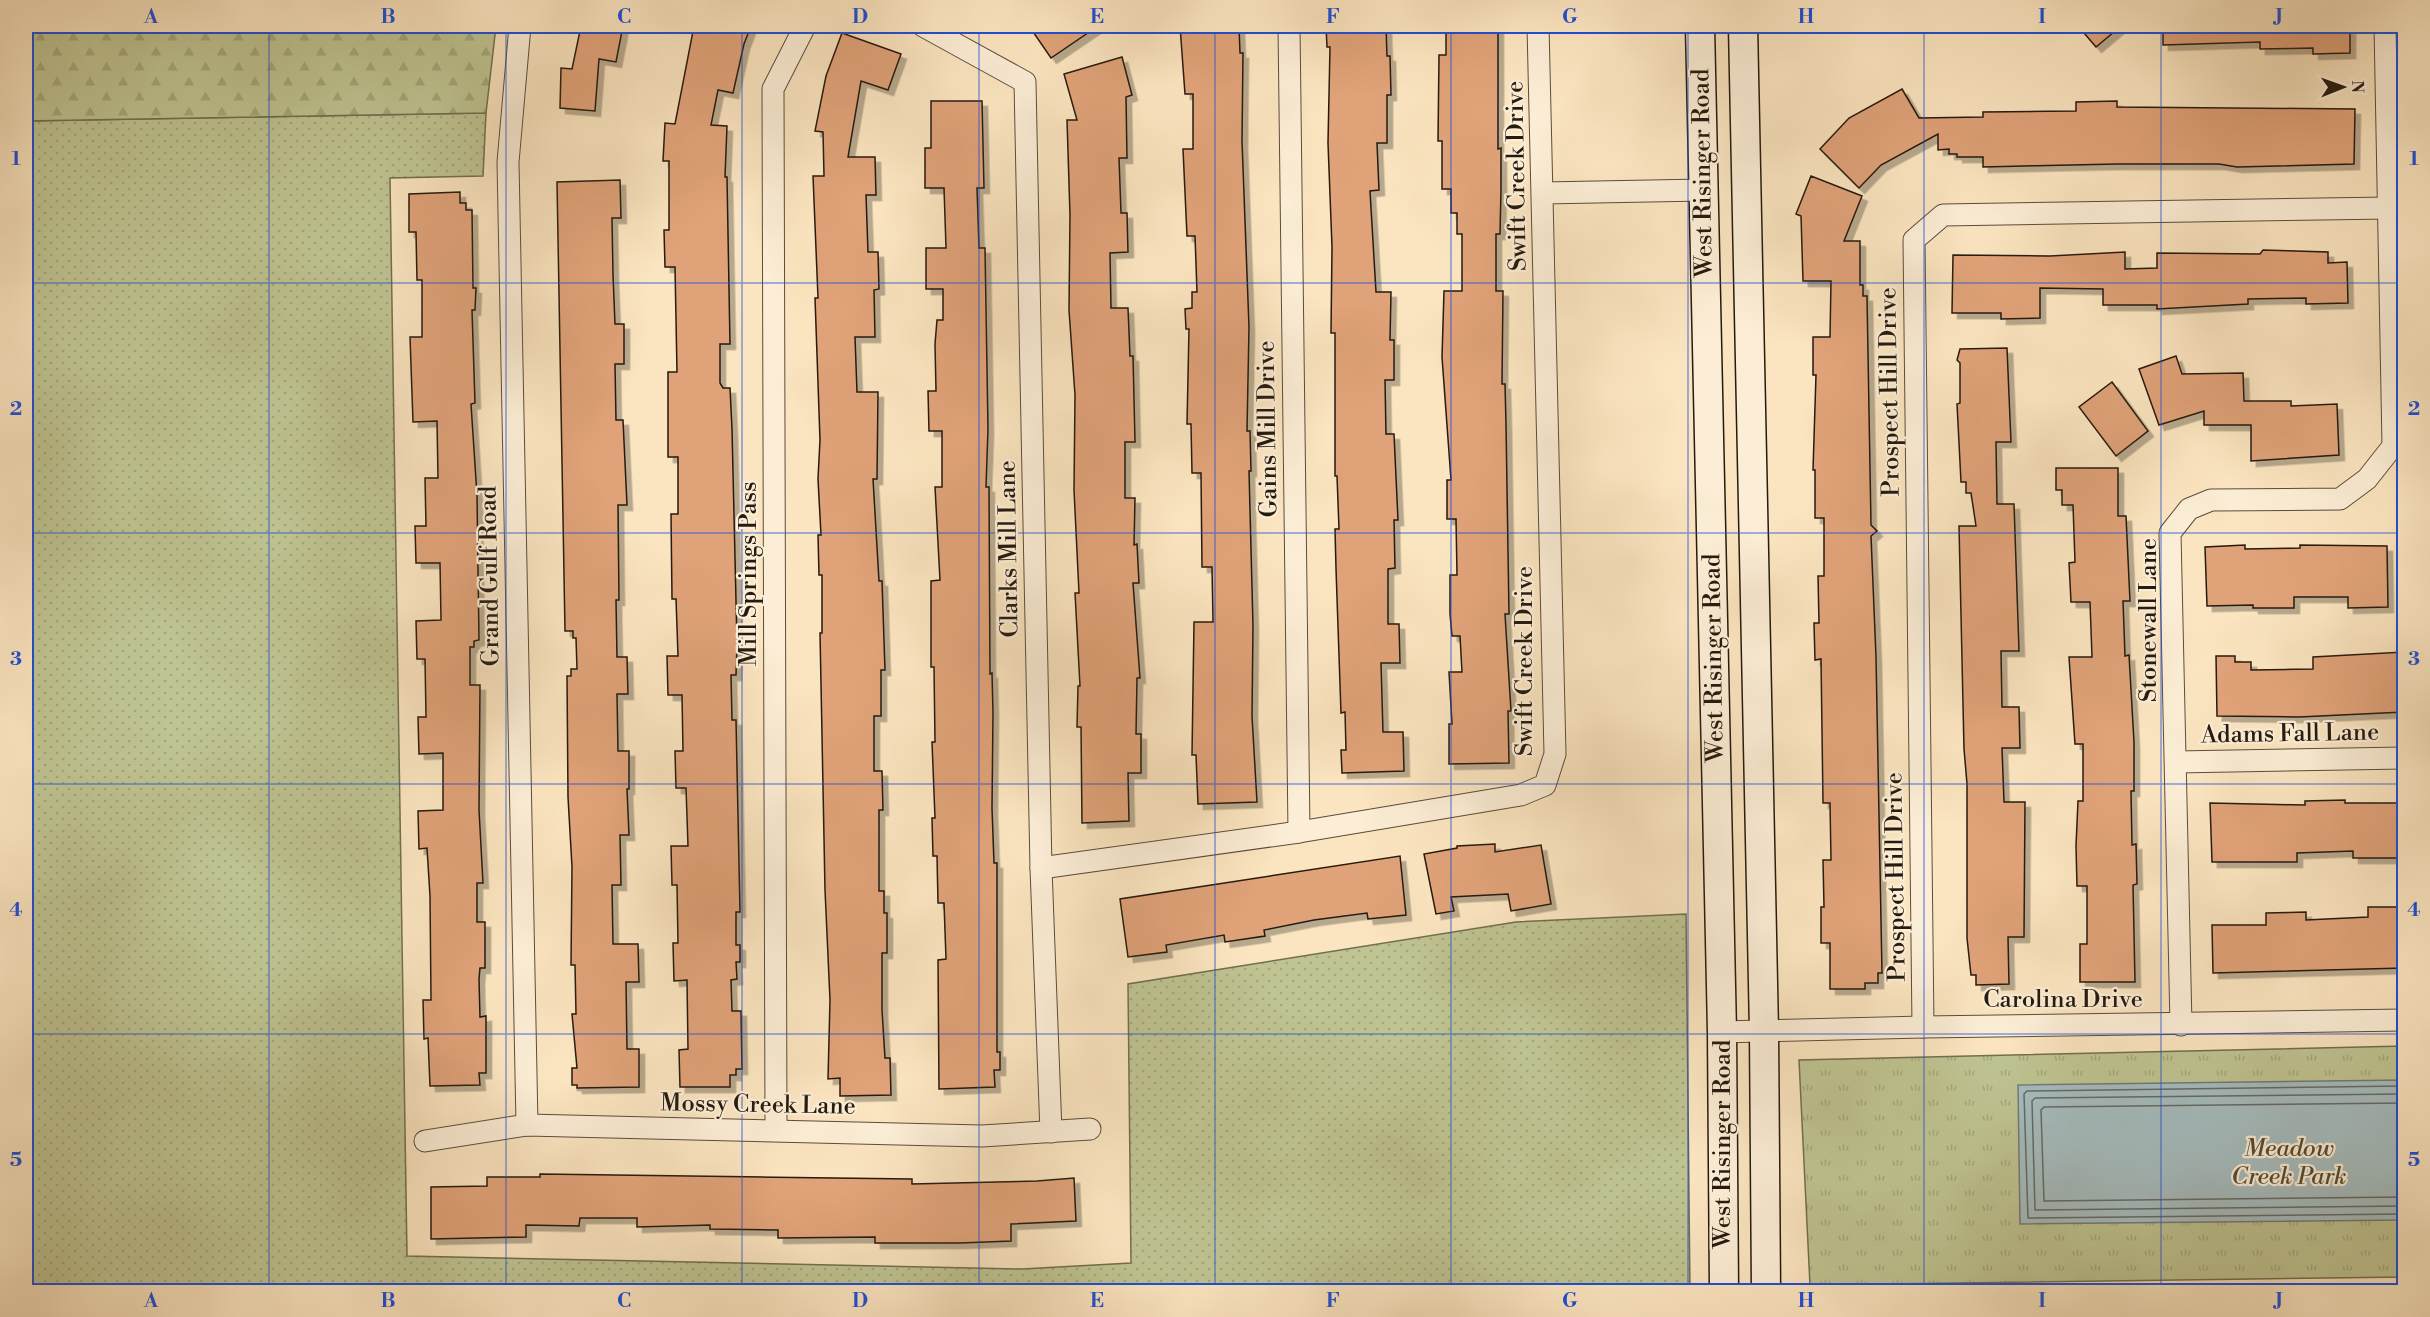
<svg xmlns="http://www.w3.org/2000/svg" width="2430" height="1317" font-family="'Libre Bodoni',serif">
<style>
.grass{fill:url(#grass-dots);stroke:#726f50;stroke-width:1.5}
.forest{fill:url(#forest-firs);stroke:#726f50;stroke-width:1.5}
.park{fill:url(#park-tufts);stroke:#726f50;stroke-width:1.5}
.water{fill:#a5bcbe;stroke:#727b78;stroke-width:1.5}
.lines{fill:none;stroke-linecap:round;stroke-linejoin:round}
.shore{stroke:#656b66;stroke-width:1.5}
.building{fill:#e0a279;stroke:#251a0f;stroke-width:1.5;filter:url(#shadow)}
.minor-casing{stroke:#5a4d3b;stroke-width:23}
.secondary-casing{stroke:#251a0f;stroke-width:31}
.minor{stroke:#fceed6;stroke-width:21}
.secondary{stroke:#fceed6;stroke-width:28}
.grid{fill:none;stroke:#1d4ed8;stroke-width:1.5;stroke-opacity:0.55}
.labels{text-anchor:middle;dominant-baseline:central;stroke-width:4.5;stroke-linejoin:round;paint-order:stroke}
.street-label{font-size:24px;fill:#251a0f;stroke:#fceed6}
.park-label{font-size:24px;font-style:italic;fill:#534d36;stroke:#fceed6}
.neatline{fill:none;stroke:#1d4ed8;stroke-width:2}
.grid-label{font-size:20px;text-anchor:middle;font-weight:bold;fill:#1d4ed8}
</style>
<defs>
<pattern id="grass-dots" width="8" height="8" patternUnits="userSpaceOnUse" patternTransform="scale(1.5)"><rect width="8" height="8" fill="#bfc492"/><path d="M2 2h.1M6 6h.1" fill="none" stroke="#a4a87d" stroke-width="1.8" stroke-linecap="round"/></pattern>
<pattern id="forest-firs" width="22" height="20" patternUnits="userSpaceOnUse" patternTransform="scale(1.5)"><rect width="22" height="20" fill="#bfc492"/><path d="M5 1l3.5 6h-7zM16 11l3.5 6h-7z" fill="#a4a87d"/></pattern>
<pattern id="park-tufts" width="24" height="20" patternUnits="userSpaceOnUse" patternTransform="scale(1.5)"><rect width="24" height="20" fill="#bfc492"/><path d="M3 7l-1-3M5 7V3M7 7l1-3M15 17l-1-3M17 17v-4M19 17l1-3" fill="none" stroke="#a4a87d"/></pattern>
<filter id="shadow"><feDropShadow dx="5.5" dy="5.5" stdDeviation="0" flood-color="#0004"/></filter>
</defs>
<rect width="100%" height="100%" fill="#fbe5c0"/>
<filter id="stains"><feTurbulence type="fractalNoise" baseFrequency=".00333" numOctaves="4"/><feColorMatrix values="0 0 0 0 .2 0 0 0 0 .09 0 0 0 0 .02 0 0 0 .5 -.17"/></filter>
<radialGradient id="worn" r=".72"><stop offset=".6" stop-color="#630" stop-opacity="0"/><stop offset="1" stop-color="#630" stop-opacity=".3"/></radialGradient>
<!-- grass -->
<polygon class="grass" points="486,113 483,176 390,178 407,1256 1022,1269 1131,1263 1128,984 1516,922 1686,914 1690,1291 26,1291 26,121"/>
<!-- forest -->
<polygon class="forest" points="26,26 496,26 486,113 26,121"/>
<!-- park -->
<polygon class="park" points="2404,1046 2404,1277 1810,1285 1799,1060"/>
<!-- water -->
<polygon class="water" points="2404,1080 2404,1220 2020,1224 2018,1085"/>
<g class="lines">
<!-- shore -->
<g class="shore">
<polyline points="2404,1086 2027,1091 2024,1094 2028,1218 2404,1214"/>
<polyline points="2404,1094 2035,1098 2032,1101 2035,1210 2404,1206"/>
<polyline points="2404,1103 2044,1107 2041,1110 2044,1201 2404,1197"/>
</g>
</g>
<!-- building -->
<g class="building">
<polygon points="581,26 623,26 616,62 599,59 595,111 560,108 561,68 572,69"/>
<polygon points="694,26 751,26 744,44 733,93 718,90 711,125 727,126 725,177 727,177 730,344 720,344 720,383 723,388 730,388 732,429 737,644 736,675 731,675 732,720 736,720 740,912 736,912 736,945 740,945 740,962 736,962 737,979 731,980 732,1011 741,1011 742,1069 736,1069 736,1075 730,1075 730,1087 680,1087 679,1050 688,1049 687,980 674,981 673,943 678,943 677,885 672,885 671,846 688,846 686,788 676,788 675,751 683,751 682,695 668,695 667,656 678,656 676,599 672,599 671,514 678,514 678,457 668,457 668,372 677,372 675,267 665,267 664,230 669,230 669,161 663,161 665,123 675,124"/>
<polygon points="1029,26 1098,26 1051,58"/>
<polygon points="1180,26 1239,26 1240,53 1243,53 1242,141 1249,327 1247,431 1250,431 1251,471 1249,471 1253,626 1252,716 1257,802 1198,804 1196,755 1192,755 1194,622 1213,622 1212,567 1202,567 1201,473 1192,473 1191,424 1187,424 1189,329 1186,329 1185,309 1192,308 1192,292 1197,292 1195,236 1187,236 1183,149 1193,149 1193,94 1185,94"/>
<polygon points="1326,26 1386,26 1387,56 1390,56 1391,95 1387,95 1387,143 1377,143 1379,190 1370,191 1376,292 1391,292 1390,340 1394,340 1394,380 1385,380 1386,434 1394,434 1398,520 1394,520 1395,568 1388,569 1388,624 1399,624 1400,663 1381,663 1383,732 1403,732 1404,771 1342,773 1341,750 1346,750 1345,712 1341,713 1336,569 1335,529 1339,529 1337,476 1335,476 1335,333 1331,333 1332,247 1328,143 1330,47 1327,47"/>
<polygon points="1446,26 1498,26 1498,149 1501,148 1501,189 1500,234 1496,234 1496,291 1503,291 1502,384 1505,384 1506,424 1509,614 1505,614 1511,711 1508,711 1509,763 1449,764 1449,724 1452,724 1449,672 1462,672 1460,636 1452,636 1450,614 1450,575 1457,575 1456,519 1447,519 1447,480 1451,480 1442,357 1444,291 1462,291 1462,234 1457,234 1457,213 1451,213 1451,189 1442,189 1442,141 1438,141 1439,55 1446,55"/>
<polygon points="2078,26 2121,26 2096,47"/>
<polygon points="2163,26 2350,26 2350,53 2313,54 2313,48 2260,49 2260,42 2163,45"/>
<polygon points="842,33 901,54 888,90 861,81 848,157 875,157 876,195 866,195 868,252 878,252 879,289 874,290 875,337 855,337 857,392 878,392 877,479 873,479 879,581 882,581 885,670 881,670 881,716 874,716 874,771 882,771 883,810 879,810 879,891 884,891 884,913 887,913 887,953 882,953 882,1010 885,1058 890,1058 891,1095 840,1096 840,1078 828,1079 830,1000 825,890 820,633 822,633 822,575 819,575 818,535 821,535 818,479 820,440 815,298 818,298 813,176 824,176 823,132 815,131 826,76"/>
<polygon points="1122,57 1132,95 1126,97 1127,158 1119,158 1121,213 1127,213 1128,252 1110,253 1111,308 1128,308 1130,356 1133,356 1135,442 1125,442 1125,498 1135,498 1134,545 1137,544 1139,583 1133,583 1140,678 1137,678 1136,734 1141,734 1141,773 1128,773 1129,821 1082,823 1081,727 1077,727 1078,686 1080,686 1075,593 1079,593 1074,490 1075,395 1069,310 1070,215 1067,120 1077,120 1064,74"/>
<polygon points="1902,89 1919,118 1983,117 1983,112 2076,111 2076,102 2117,101 2117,107 2355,109 2354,164 2237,167 2219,164 2117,164 1983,167 1983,157 1957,157 1957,154 1949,154 1949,149 1938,150 1938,134 1881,165 1859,188 1820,149 1849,118"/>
<polygon points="931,101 982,101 984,188 977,188 979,248 985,248 988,429 986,487 989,487 990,674 992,673 993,713 992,808 994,863 997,863 997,1052 1000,1052 1000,1070 994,1070 995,1087 939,1089 938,960 946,959 944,903 938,903 937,856 933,856 932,818 935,818 932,742 935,742 934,667 931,667 931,581 940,580 935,487 942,487 942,431 929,431 928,391 936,391 935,344 937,320 943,320 943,289 926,289 926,248 946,248 944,188 925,188 925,148 931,148"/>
<polygon points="1811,176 1862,196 1844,241 1860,241 1860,285 1863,285 1863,296 1867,296 1871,525 1877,531 1871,536 1876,657 1882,973 1878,973 1878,983 1865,983 1865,989 1830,989 1830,943 1821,943 1821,907 1824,907 1823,860 1831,860 1830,803 1823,803 1821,659 1815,660 1814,623 1819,623 1818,576 1824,576 1824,518 1815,518 1815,470 1813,470 1816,375 1813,375 1813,337 1830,337 1831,281 1803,281 1801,216 1796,214"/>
<polygon points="620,180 621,218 612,218 613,275 615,324 624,324 624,364 615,364 616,420 623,420 627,505 618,505 619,600 616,600 617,657 627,657 628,694 617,694 618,751 629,751 629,789 627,789 629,835 620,835 621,885 612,885 613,944 638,944 639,982 626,982 627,1049 639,1049 639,1087 577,1088 577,1085 572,1085 572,1068 577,1068 572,1014 576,1014 575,965 571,965 572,867 568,797 567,676 571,676 571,669 577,669 576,638 573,638 573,631 565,631 557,182"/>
<polygon points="460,192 460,203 466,203 466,210 472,210 473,288 476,288 475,310 472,310 475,403 471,404 477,495 479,640 474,641 474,647 470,647 470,685 480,685 479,810 483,883 477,883 477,922 485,922 485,968 480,968 479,979 480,1017 486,1016 486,1073 479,1073 480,1085 430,1086 428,1038 424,1039 423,1000 431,1000 430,896 427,848 419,849 418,811 443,810 443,753 419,754 418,717 426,717 425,659 417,659 416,621 441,620 440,563 416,563 415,526 426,526 425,478 438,478 437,421 413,422 410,337 422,337 422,280 417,280 416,232 409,232 409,194"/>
<polygon points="2263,250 2328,252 2328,263 2347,262 2348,303 2306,304 2306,298 2248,299 2248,304 2157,309 2157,305 2103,305 2103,289 2040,288 2040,318 2001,319 2001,313 1952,313 1953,255 2050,256 2125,252 2125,269 2157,268 2157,253 2260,254"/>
<polygon points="2007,348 2011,442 1996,442 1997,504 2014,504 2019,651 2001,651 2002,707 2019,707 2020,748 2002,748 2004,802 2025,802 2024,937 2008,937 2009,984 1976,985 1976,975 1971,975 1970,966 1967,938 1967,784 1964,749 1959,526 1976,526 1971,493 1966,493 1966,482 1961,482 1957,404 1960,403 1960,363 1957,360 1960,349"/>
<polygon points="2176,356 2182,374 2243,373 2244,401 2291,401 2291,406 2337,404 2339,455 2251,461 2251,425 2204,425 2204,411 2159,425 2139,369"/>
<polygon points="2112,382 2148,431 2116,456 2079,407"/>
<polygon points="2056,468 2118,468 2118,516 2126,516 2130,601 2123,601 2125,656 2129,655 2134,742 2134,791 2131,791 2132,845 2136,844 2137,884 2133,885 2135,982 2080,982 2080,944 2087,944 2087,886 2077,886 2076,846 2078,801 2083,801 2083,744 2075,744 2069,657 2092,657 2090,602 2071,602 2069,563 2075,562 2073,505 2062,505 2062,490 2056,490"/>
<polygon points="2245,545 2245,549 2300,548 2300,545 2387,546 2388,607 2348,608 2348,597 2294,597 2294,608 2253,608 2253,605 2207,606 2205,547"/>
<polygon points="2404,652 2404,712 2299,717 2217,716 2216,656 2235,656 2235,662 2251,662 2251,670 2313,669 2313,657"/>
<polygon points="2345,800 2345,803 2404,803 2404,858 2353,858 2353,851 2297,853 2297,862 2212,862 2210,803 2305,805 2305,801"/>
<polygon points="1495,844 1495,852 1541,845 1551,904 1511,911 1508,894 1451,897 1454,911 1436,914 1424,854 1457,848 1457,846"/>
<polygon points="1400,856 1406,915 1368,919 1367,913 1314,920 1264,930 1265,936 1225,942 1224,935 1166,945 1167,952 1128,957 1120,899"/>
<polygon points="2368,907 2404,907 2404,968 2213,973 2212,925 2266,925 2266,913 2306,912 2306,920 2368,917"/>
<polygon points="540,1174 912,1179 912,1184 1037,1181 1074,1178 1076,1221 1011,1224 1011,1241 960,1243 875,1243 875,1237 778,1238 778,1230 710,1229 710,1225 637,1227 637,1218 580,1218 579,1226 526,1225 526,1237 431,1239 431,1187 487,1186 487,1177 540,1177"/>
</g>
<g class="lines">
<!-- minor casing -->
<g class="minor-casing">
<g id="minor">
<polyline points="520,26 508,162 527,1125"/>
<polyline points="923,26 1025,82 1041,868 1051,1132"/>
<polyline points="1289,26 1299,832"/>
<polyline points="1543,193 1703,190"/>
<polyline points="2176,762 2404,758"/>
<polyline points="1041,868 1299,832 1521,795 1545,785 1555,754 1538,26"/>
<polyline points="2181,1025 2170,533 2189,509 2211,500 2340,499 2367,479 2393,446 2385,26"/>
<polyline points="1923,1027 1914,240 1943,215 2389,208"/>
<polyline points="1722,1032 1923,1027 2404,1020"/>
<polyline points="776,1130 773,89 805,26"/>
<polyline points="425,1141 527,1125 982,1136 1090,1129"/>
</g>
</g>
<!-- secondary casing -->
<g class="secondary-casing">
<g id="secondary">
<polyline points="1700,26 1722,1032 1724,1292"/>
<polyline points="1743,26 1764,1031 1766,1292"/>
</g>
</g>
<!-- minor -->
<use href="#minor" class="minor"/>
<!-- secondary -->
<use href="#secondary" class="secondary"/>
</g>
<!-- grid -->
<path class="grid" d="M269,26v1266M506,26v1266M742,26v1266M979,26v1266M1215,26v1266M1451,26v1266M1688,26v1266M1924,26v1266M2161,26v1266M26,283h2378M26,533h2378M26,784h2378M26,1034h2378"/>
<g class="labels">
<!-- street labels -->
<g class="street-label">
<text transform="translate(1703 173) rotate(-91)">West Risinger Road</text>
<text transform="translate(1517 176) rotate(-91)">Swift Creek Drive</text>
<text transform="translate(1890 392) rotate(-91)">Prospect Hill Drive</text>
<text transform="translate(1268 429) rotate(-91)">Gains Mill Drive</text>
<text transform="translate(1009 549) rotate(-91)">Clarks Mill Lane</text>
<text transform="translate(749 574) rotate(-90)">Mill Springs Pass</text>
<text transform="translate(490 576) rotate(-91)">Grand Gulf Road</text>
<text transform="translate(2149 620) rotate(-90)">Stonewall Lane</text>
<text transform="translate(1714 658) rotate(-91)">West Risinger Road</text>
<text transform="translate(1525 661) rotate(-90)">Swift Creek Drive</text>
<text transform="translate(2290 734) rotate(-1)">Adams Fall Lane</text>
<text transform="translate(1896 877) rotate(-91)">Prospect Hill Drive</text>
<text x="2063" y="1000">Carolina Drive</text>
<text transform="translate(758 1105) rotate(1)">Mossy Creek Lane</text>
<text transform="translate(1723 1144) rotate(-90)">West Risinger Road</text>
</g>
<!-- park labels -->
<g class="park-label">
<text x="2289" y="1149">Meadow<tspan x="2289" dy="28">Creek Park</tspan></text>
</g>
</g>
<!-- margin -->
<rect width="2430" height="1317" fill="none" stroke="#fbe5c0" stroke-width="66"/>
<!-- north arrow -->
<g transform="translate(2343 87) rotate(89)" stroke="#fceed6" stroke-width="4.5" paint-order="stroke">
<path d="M0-4.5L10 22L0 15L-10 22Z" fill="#251a0f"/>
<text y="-9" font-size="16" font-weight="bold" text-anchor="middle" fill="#251a0f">N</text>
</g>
<rect x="33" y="33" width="2364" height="1251" class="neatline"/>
<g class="grid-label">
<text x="151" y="23">A</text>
<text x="388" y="23">B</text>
<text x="624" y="23">C</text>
<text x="860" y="23">D</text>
<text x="1097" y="23">E</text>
<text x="1333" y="23">F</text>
<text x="1570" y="23">G</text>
<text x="1806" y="23">H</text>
<text x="2042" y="23">I</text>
<text x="2279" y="23">J</text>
<text x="16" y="165">1</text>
<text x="2414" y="165">1</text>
<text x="16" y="415">2</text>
<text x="2414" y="415">2</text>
<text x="16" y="665">3</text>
<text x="2414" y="665">3</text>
<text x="16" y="916">4</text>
<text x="2414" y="916">4</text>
<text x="16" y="1166">5</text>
<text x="2414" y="1166">5</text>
<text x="151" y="1307">A</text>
<text x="388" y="1307">B</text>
<text x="624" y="1307">C</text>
<text x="860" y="1307">D</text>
<text x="1097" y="1307">E</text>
<text x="1333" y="1307">F</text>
<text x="1570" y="1307">G</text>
<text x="1806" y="1307">H</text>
<text x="2042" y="1307">I</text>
<text x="2279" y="1307">J</text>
</g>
<rect width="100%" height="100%" filter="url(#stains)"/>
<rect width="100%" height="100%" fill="url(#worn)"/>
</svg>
